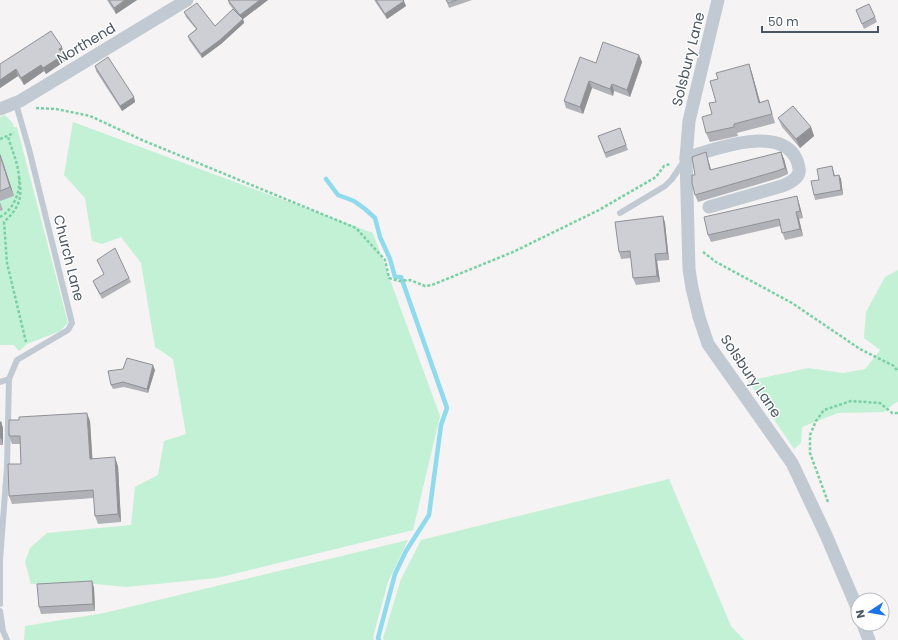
<svg xmlns="http://www.w3.org/2000/svg" width="898" height="640" font-family="Poppins,sans-serif">
<style>
.green{fill:#c3f1d5}
.lines{fill:none;stroke-linecap:round;stroke-linejoin:round}
.stream{stroke:#90daee;stroke-width:4.5}
.path{stroke:#7ad0a6;stroke-width:2.5;stroke-dasharray:3 2;stroke-linecap:butt}
.service{stroke:#c1cad2;stroke-width:6}
.minor{stroke:#c1cad2;stroke-width:13}
.wall{fill:#b0b2b7}
.shaded-wall{fill:#909195}
.building{fill:#cdcfd5;stroke:#909195}
.labels{text-anchor:middle;dominant-baseline:central;stroke-width:3;stroke-linejoin:round;paint-order:stroke}
.street-label{font-size:14px;fill:#4a5661;stroke:#fff}
</style>
<rect width="100%" height="100%" fill="#f5f3f3"/>
<!-- green -->
<g class="green">
<polygon points="5,115 12,122 14,127 17,127 68,323 60,331 27,344 19,351 14,345 0,345 0,117"/>
<polygon points="73,122 373,233 440,416 413,530 217,578 126,587 96,584 31,584 25,562 30,548 47,533 131,525 135,487 158,475 164,441 186,434 173,359 155,347 141,263 121,237 102,244 92,241 85,198 64,175"/>
<polygon points="898,270 898,402 895,403 884,412 838,413 802,427 801,443 794,449 748,381 808,368 843,373 865,369 880,350 864,338 866,312 885,277"/>
<polygon points="669,479 731,626 744,640 384,640 383,638 401,579 421,540"/>
<polygon points="408,540 388,582 373,637 374,640 24,640 25,626 104,613"/>
</g>
<g class="lines">
<!-- stream -->
<polyline class="stream" points="326,179 338,195 354,201 365,209 375,218 380,237 390,259 395,277 401,277 447,408 441,425 429,515 406,551 395,574 378,638 379,640"/>
<!-- path -->
<g class="path">
<polyline points="36,108 56,109 90,116 142,140 356,228 385,260 389,278 399,281 410,280 425,286 432,285 513,252 599,210 656,177 664,166 670,164"/>
<polyline points="0,139 14,133"/>
<path d="M19,177c4,21 0,31 -15,45l3,41 19,79"/>
<path d="M0,217c13,-7 21,-25 19,-40 -1,-14 -7,-27 -11,-40"/>
<polyline points="703,252 716,262 792,303 860,349 894,366 898,372"/>
<polyline points="828,502 810,453 810,435 816,421 824,410 851,401 880,403 892,413 898,413"/>
</g>
<!-- service -->
<g class="service">
<polyline points="620,213 665,186 672,179 684,161"/>
<polyline points="0,382 9,379 17,360 68,330 72,323 29,149 16,104"/>
<polyline points="0,604 0,560 7,467 9,379"/>
<polyline points="0,611 3,631 7,640"/>
</g>
<!-- minor -->
<g class="minor">
<polyline points="718,0 689,121 686,158 689,269 692,288 699,317 708,344 792,463 826,535 858,610"/>
<polyline points="0,109 20,101 187,0"/>
<path d="M686,158c28,-9 105,-38 113,10 2,10 -9,15 -17,18l-73,21"/>
<polyline points="863,624 869,640"/>
</g>
</g>
<!-- wall -->
<g class="wall">
<polygon points="107,0 137,0 116,14"/>
<polygon points="228,0 268,0 243,19 244,23 221,44 202,58 189,40 188,36 196,29 186,17 184,12 215,26 233,9 229,4"/>
<polygon points="374,0 403,0 406,6 387,19"/>
<polygon points="446,0 472,0 449,8"/>
<polygon points="858,15 875,17 877,22 864,29"/>
<polygon points="64,53 62,54 65,61 46,74 44,71 24,85 18,76 0,88 0,64"/>
<polygon points="639,55 642,62 630,97 614,91 613,96 592,88 583,114 566,108 564,101 596,63"/>
<polygon points="749,64 752,73 760,103 768,100 771,109 775,123 737,133 738,136 710,142 706,133 716,102 718,79"/>
<polygon points="95,66 134,97 135,102 122,111 96,71"/>
<polygon points="778,118 811,127 814,136 800,148 782,127"/>
<polygon points="620,128 628,150 606,158 598,136"/>
<polygon points="706,152 711,170 781,152 784,159 788,174 779,178 698,202 695,195 695,175"/>
<polygon points="0,153 14,196 0,201"/>
<polygon points="832,166 835,175 839,175 841,179 843,195 815,200 814,195 819,180"/>
<polygon points="0,202 3,210 0,211"/>
<polygon points="799,203 803,218 799,219 803,236 785,240 780,226 711,242 708,235"/>
<polygon points="663,216 665,223 669,260 657,261 660,282 636,285 633,278 631,258 621,259 619,252"/>
<polygon points="97,260 129,278 131,282 102,299 95,286 93,281 104,274"/>
<polygon points="155,370 148,393 124,387 113,389 111,385"/>
<polygon points="90,421 92,459 118,466 121,522 98,524 95,516 94,498 12,504 9,496 21,464 20,444 12,444 9,436"/>
<polygon points="0,422 1,422 3,428 3,445 0,445"/>
<polygon points="92,581 94,588 95,611 41,614 39,607"/>
</g>
<!-- shaded-wall -->
<g class="shaded-wall">
<polygon points="125,0 137,0 116,14 114,8"/>
<polygon points="260,0 268,0 243,19 244,23 221,44 202,58 201,54 240,15"/>
<polygon points="404,1 406,6 387,19 385,14"/>
<polygon points="62,47 64,53 61,55 59,49"/>
<polygon points="63,55 65,61 46,74 43,68"/>
<polygon points="639,55 642,62 630,97 627,90"/>
<polygon points="749,64 752,73 763,112 759,103"/>
<polygon points="41,65 44,71 24,85 21,78"/>
<polygon points="16,69 18,76 0,88 0,80"/>
<polygon points="589,81 592,88 583,114 580,107"/>
<polygon points="612,84 614,91 613,96 610,89"/>
<polygon points="134,97 135,102 122,111 120,106"/>
<polygon points="811,127 814,136 800,148 796,139"/>
<polygon points="706,152 708,159 713,177 710,170"/>
<polygon points="781,152 784,159 788,174 785,168"/>
<polygon points="0,153 14,196 10,187"/>
<polygon points="839,175 841,179 843,195 841,190"/>
<polygon points="797,196 799,203 803,218 800,211"/>
<polygon points="796,212 799,219 803,236 800,229"/>
<polygon points="663,216 665,223 669,260 667,253"/>
<polygon points="655,254 657,261 660,282 657,276"/>
<polygon points="153,365 155,370 148,393 147,389"/>
<polygon points="87,413 90,421 93,467 90,459"/>
<polygon points="1,422 3,428 3,445 1,438"/>
<polygon points="115,457 118,466 121,522 118,514"/>
<polygon points="92,581 94,588 95,611 93,604"/>
</g>
<!-- building -->
<g class="building">
<polygon points="109,0 125,0 114,8"/>
<polygon points="228,0 260,0 240,15"/>
<polygon points="376,0 403,0 404,1 385,14"/>
<polygon points="446,0 457,0 448,3"/>
<polygon points="197,3 215,26 233,9 243,19 220,40 201,54 188,36 197,29 184,12"/>
<polygon points="869,4 875,17 862,24 856,10"/>
<polygon points="51,31 62,47 59,49 63,55 43,68 41,65 21,78 16,69 0,80 0,64"/>
<polygon points="603,42 639,55 627,90 612,84 610,89 589,81 580,107 564,101 580,57 596,63"/>
<polygon points="108,57 134,97 120,106 95,66"/>
<polygon points="749,64 759,103 768,100 772,114 734,124 734,127 706,133 702,117 712,114 709,103 716,102 710,81 718,79 716,73"/>
<polygon points="793,106 811,127 796,139 778,118"/>
<polygon points="620,128 626,145 605,153 598,136"/>
<polygon points="706,152 710,170 781,152 785,168 777,171 695,195 692,183 692,175 695,175 692,157"/>
<polygon points="0,155 10,187 0,191"/>
<polygon points="832,166 834,176 839,175 841,190 814,195 811,181 819,180 817,169"/>
<polygon points="797,196 800,211 796,212 800,229 782,233 779,219 708,235 704,217"/>
<polygon points="663,216 667,253 655,254 657,276 633,278 630,251 619,252 615,222"/>
<polygon points="115,248 129,278 100,294 93,281 104,274 97,260"/>
<polygon points="127,358 153,365 147,389 123,382 111,385 108,371 123,369"/>
<polygon points="87,413 90,459 115,457 118,514 95,516 93,490 9,496 8,464 21,464 20,436 9,436 9,420 19,420 19,417"/>
<rect x="0" y="422" width="1" height="16"/>
<polygon points="92,581 93,604 39,607 37,584"/>
</g>
<g class="labels">
<!-- street labels -->
<g class="street-label">
<text transform="translate(86 43) rotate(-31)">Northend</text>
<text transform="translate(688 59) rotate(-76)">Solsbury Lane</text>
<text transform="translate(69 258) rotate(76)">Church Lane</text>
<text transform="translate(751 376) rotate(56)">Solsbury Lane</text>
</g>
</g>
<!-- north arrow -->
<g transform="translate(870 612) rotate(258)"><circle r="19" fill="#ffffff" stroke="#b7bbc0"/>
<path d="M0-3L7 15L0 10L-7 15Z" fill="#1a73e8"/>
<text y="-6" font-size="11" font-weight="bold" text-anchor="middle" fill="#4a5661">N</text>
</g>
<!-- scale -->
<path d="M762 26v6h116v-6" fill="none" stroke="#4a5661" stroke-width="2"/>
<text x="768" y="26" font-size="12" fill="#4a5661" stroke="#ffffff" stroke-width="3" paint-order="stroke">50 m</text>
</svg>
